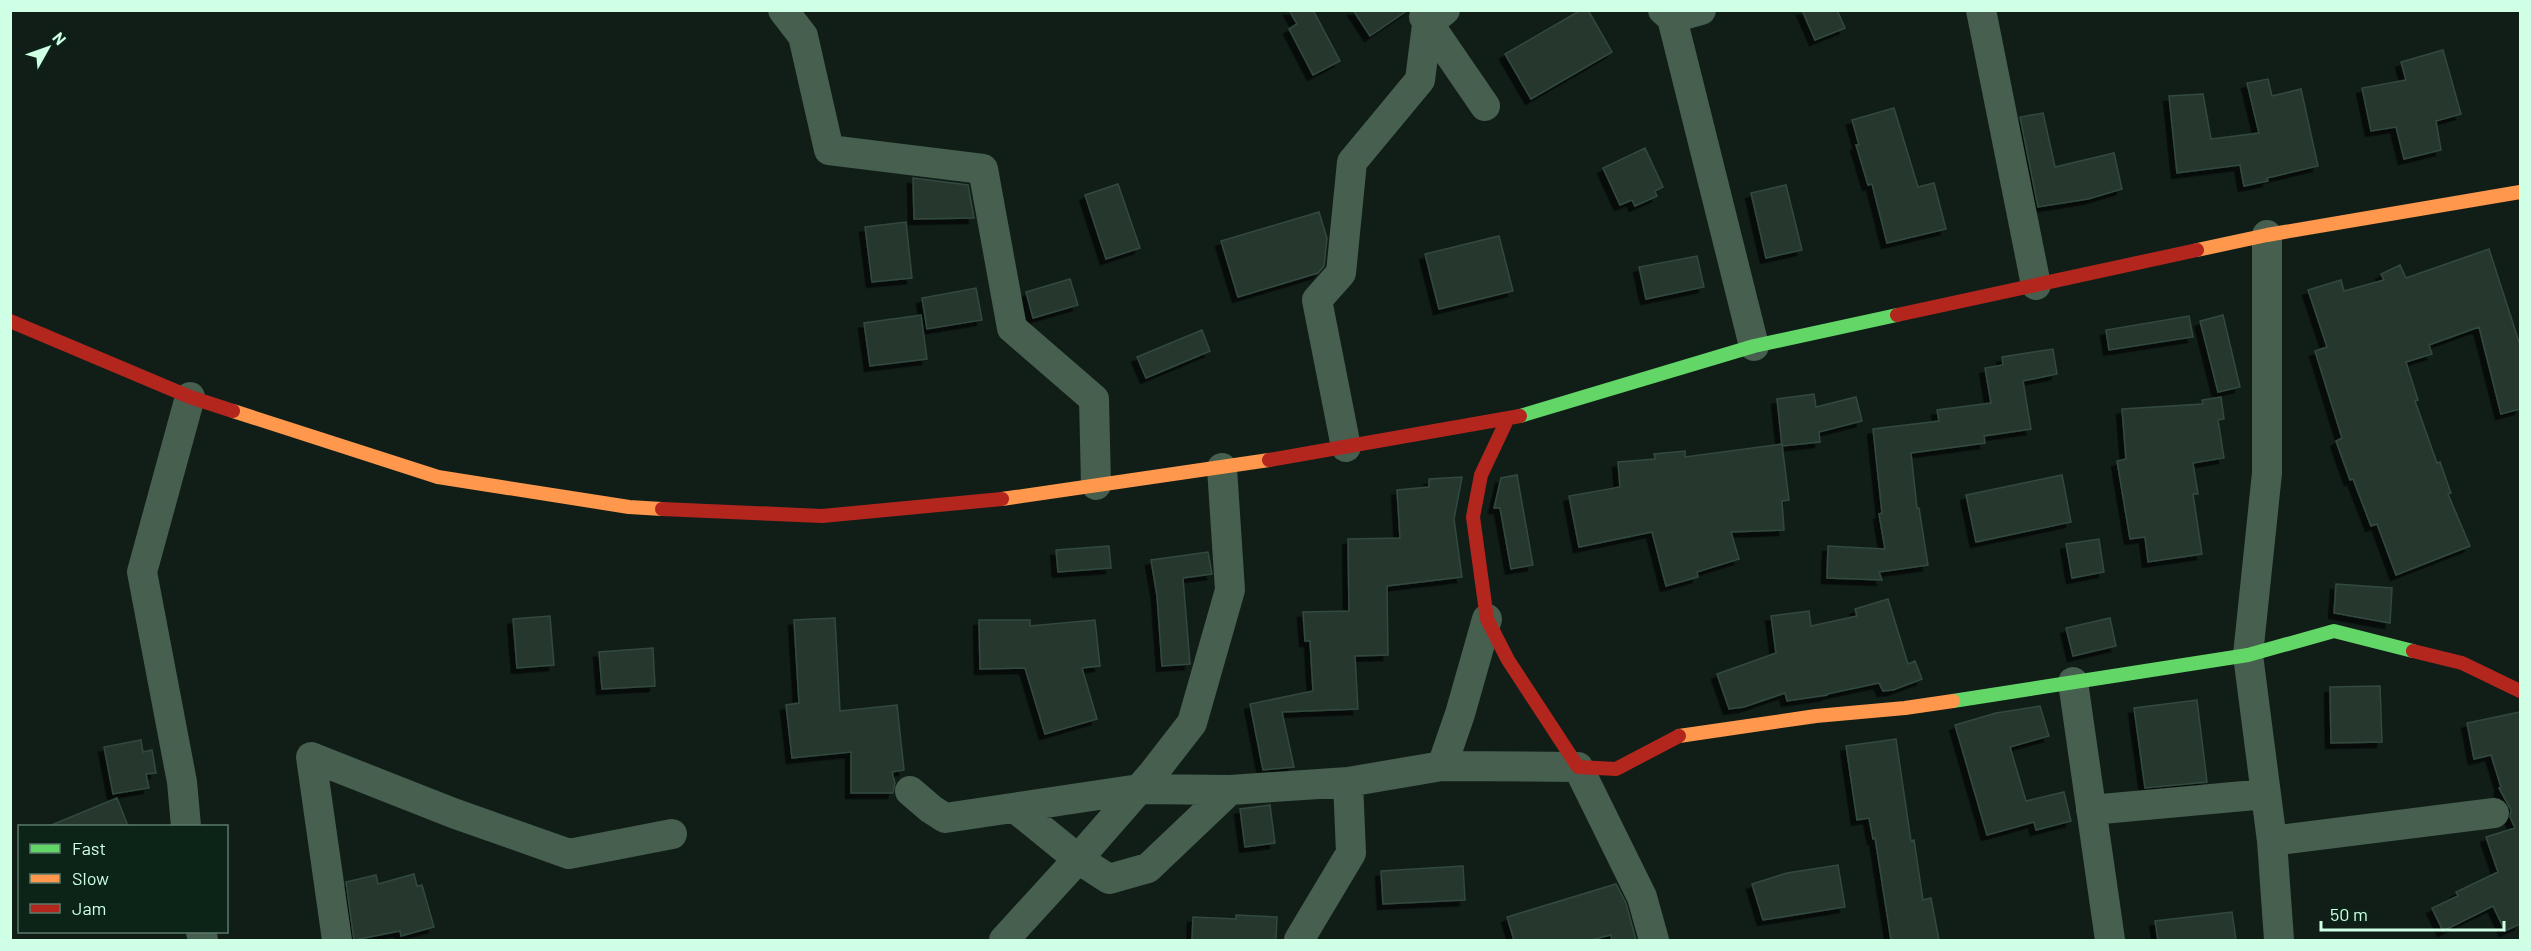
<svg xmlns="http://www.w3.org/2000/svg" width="2531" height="951" font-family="Barlow,sans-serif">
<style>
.building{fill:#26372f;stroke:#33493f;stroke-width:1.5;filter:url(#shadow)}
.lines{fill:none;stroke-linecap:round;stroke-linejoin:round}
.street{stroke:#465f4f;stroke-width:30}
.fast{stroke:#63d668;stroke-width:14}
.slow{stroke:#ff974d;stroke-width:14}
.jam{stroke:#b3261e;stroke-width:14}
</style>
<defs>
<filter id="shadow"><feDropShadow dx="-5.5" dy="5.5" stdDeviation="0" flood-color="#0009"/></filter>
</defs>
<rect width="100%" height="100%" fill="#111e18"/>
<!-- building -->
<path class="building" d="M 1289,10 L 1313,10 L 1340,61 L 1313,75 L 1289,29 L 1297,24 Z
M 1353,10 L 1408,10 L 1370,36 Z
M 1581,10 L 1588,10 L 1612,52 L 1531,99 L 1505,54 Z
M 1802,10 L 1837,10 L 1845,28 L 1815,40 Z
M 2443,50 L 2461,114 L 2436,121 L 2441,150 L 2404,159 L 2396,127 L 2371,131 L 2362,88 L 2406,80 L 2401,62 Z
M 2268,79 L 2272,96 L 2301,89 L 2318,166 L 2267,178 L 2268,181 L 2244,186 L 2240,165 L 2177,173 L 2169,96 L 2203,94 L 2211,139 L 2259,133 L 2247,83 Z
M 1894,108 L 1918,187 L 1934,183 L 1946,229 L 1887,243 L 1872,184 L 1868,185 L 1856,145 L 1859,145 L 1852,120 Z
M 2043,113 L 2055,167 L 2114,153 L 2122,189 L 2088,199 L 2038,207 L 2020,117 Z
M 1645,148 L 1663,187 L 1655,191 L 1657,196 L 1635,206 L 1632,200 L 1620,205 L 1603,168 Z
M 913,178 L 968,185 L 974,218 L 914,219 Z
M 1118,184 L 1140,248 L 1106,259 L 1085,195 Z
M 1786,185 L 1802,250 L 1766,258 L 1751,193 Z
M 1319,212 L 1327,238 L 1324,266 L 1318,273 L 1238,297 L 1221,241 Z
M 906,222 L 912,278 L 872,282 L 865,227 Z
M 1499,236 L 1513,291 L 1439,309 L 1425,254 Z
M 2489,249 L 2520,345 L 2520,409 L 2501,414 L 2479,327 L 2429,345 L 2432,354 L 2406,362 L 2418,400 L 2415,401 L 2437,463 L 2440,462 L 2451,493 L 2448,494 L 2470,546 L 2396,575 L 2377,524 L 2371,526 L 2353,479 L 2350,480 L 2336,441 L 2342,438 L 2315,351 L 2327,347 L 2308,290 L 2341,280 L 2344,291 L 2384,280 L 2381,274 L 2400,265 L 2406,278 Z
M 1697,256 L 1704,287 L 1646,299 L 1639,267 Z
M 1070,279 L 1078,305 L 1033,318 L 1026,292 Z
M 976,288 L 982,320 L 927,329 L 922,298 Z
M 921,315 L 927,359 L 870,366 L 864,323 Z
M 2223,315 L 2240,387 L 2218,392 L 2200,321 Z
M 2189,316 L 2193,337 L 2109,350 L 2106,330 Z
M 1202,330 L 1210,351 L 1146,378 L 1137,357 Z
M 2053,349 L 2057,374 L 2023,381 L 2031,429 L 1984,436 L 1985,443 L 1911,453 L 1917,508 L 1919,508 L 1928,565 L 1879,572 L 1882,580 L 1827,578 L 1828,546 L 1885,549 L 1879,514 L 1882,513 L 1873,429 L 1939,421 L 1937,410 L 1991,403 L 1985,368 L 2003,365 L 2002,357 Z
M 1814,394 L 1816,407 L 1856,397 L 1862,421 L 1819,432 L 1820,442 L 1782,446 L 1777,399 Z
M 2221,397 L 2224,419 L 2218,420 L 2224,458 L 2193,463 L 2198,494 L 2193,494 L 2202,554 L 2148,562 L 2145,537 L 2130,539 L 2117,461 L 2126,459 L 2122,409 L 2203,404 L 2202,400 Z
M 1782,444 L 1789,500 L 1782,501 L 1784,530 L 1731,532 L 1739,559 L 1697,572 L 1698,577 L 1666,586 L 1652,532 L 1579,547 L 1569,496 L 1620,487 L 1618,462 L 1655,459 L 1654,454 L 1685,451 L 1685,457 Z
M 1517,475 L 1533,565 L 1511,569 L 1500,508 L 1494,508 L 1501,478 Z
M 2062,475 L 2071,522 L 1976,542 L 1966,495 Z
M 1462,477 L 1454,519 L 1462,577 L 1387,586 L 1388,655 L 1355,656 L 1358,709 L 1282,712 L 1294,767 L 1263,770 L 1250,704 L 1313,691 L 1310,641 L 1305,641 L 1303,612 L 1349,611 L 1348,539 L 1400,538 L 1397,490 L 1429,487 L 1429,479 Z
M 2099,539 L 2104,572 L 2072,578 L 2066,544 Z
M 1109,546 L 1111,568 L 1058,572 L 1056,550 Z
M 1208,552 L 1212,574 L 1183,578 L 1190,664 L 1162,666 L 1157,596 L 1151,560 Z
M 2336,584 L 2392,588 L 2390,623 L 2334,613 Z
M 1888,599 L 1908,664 L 1915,661 L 1922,679 L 1893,690 L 1883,691 L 1879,683 L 1827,694 L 1827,695 L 1787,701 L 1785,693 L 1744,707 L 1729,709 L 1717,674 L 1776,653 L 1771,616 L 1809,611 L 1811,626 L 1857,616 L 1855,609 Z
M 550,616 L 554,665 L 517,668 L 513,619 Z
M 835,618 L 840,711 L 897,705 L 904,770 L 892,772 L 895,783 L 893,793 L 851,793 L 851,752 L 792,758 L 786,705 L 799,703 L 794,620 Z
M 2110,618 L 2116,646 L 2073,656 L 2066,628 Z
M 979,620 L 1030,620 L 1030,626 L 1095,620 L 1100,666 L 1082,668 L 1097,719 L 1045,734 L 1025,668 L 980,669 Z
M 653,648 L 655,686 L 602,689 L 599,652 Z
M 2380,686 L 2382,742 L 2331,743 L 2330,687 Z
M 2197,700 L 2207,782 L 2145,788 L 2134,708 Z
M 2040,706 L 2049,736 L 2010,747 L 2026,801 L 2064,792 L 2071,821 L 2036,830 L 2034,822 L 1987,835 L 1955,725 L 1996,713 Z
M 2520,712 L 2520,924 L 2505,931 L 2493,906 L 2443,931 L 2432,908 L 2458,896 L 2456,892 L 2498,872 L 2486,837 L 2515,828 L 2510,817 L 2511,810 L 2499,788 L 2501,787 L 2491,755 L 2474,759 L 2467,723 Z
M 1896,739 L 1911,841 L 1914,840 L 1923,900 L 1931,898 L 1939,940 L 1891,940 L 1875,838 L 1873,839 L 1869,818 L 1857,820 L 1846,746 Z
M 141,740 L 143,752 L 152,750 L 156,773 L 146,774 L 149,788 L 113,794 L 104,747 Z
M 117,798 L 128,826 L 49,826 Z
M 1270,805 L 1275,843 L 1245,847 L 1240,809 Z
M 1838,865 L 1845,907 L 1763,920 L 1752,884 L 1787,873 Z
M 1463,866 L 1465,900 L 1383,904 L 1381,871 Z
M 414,874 L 417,886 L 422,885 L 434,927 L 401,936 L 400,931 L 354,940 L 346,882 L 376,875 L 378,884 Z
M 1616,884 L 1626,903 L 1636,940 L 1612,940 L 1611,935 L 1591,940 L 1514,940 L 1507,917 Z
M 2232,912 L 2236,940 L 2158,940 L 2155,921 Z
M 1236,915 L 1277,917 L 1276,940 L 1192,940 L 1193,917 L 1236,919 Z"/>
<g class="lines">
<!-- street -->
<path class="street" d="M 783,10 L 803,36 L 829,150 L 983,169 L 1012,328 L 1094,399 L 1096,485
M 1663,10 L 1672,18 L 1701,10
M 1670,10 L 1754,346
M 1981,10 L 2036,285
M 1424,17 L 1485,106
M 2267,235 L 2267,473 L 2248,655 L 2272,841 L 2279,940
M 1346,447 L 1317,300 L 1341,273 L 1352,162 L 1420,80 L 1427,25 L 1445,10
M 2073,682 L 2110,940
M 1442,766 L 1578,767 L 1642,897 L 1654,940
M 910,791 L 931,809 L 945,818 L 1139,789 L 1230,790
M 1015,808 L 1078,859 L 1154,772 L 1192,723 L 1230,590 L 1222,468
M 2091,810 L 2266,794
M 186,826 L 182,782 L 142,572 L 190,397
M 2272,841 L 2494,813
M 201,932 L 203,940
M 337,940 L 311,757 L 453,813 L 569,854 L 672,834
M 1004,940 L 1078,859 L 1109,879 L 1148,868 L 1230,790 L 1348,782
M 1299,940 L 1351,853 L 1348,782 L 1442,766 L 1460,714 L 1487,619"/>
<!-- fast -->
<path class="fast" d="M 1520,416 L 1754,346 L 1897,315
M 1953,701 L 2248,655 L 2334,631 L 2413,651"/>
<!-- slow -->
<path class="slow" d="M 2197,250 L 2267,235 L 2520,192
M 233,411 L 438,477 L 629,507 L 662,509
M 1002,499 L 1269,460
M 1679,736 L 1816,716 L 1905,708 L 1953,701"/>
<!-- jam -->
<path class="jam" d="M 1897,315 L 2197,250
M 10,321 L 190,397 L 233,411
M 1507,420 L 1481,475 L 1473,517 L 1487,619 L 1508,660 L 1578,767 L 1616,769 L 1679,736
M 1269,460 L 1520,416
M 662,509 L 822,516 L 1002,499
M 2413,651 L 2462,663 L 2520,691"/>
</g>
<!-- border -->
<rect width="2531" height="951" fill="none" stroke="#cfffe4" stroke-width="24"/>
<!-- legend -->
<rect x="18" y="825" width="210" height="108" fill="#0c2318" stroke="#5a7b6a" stroke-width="1.5"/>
<rect x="30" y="844" width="30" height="9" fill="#63d668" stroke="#5a7b6a" stroke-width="1.5"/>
<text x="72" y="855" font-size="18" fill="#cfffe4">Fast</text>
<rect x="30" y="874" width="30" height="9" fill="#ff974d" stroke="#5a7b6a" stroke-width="1.5"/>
<text x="72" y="885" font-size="18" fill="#cfffe4">Slow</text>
<rect x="30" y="904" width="30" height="9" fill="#b3261e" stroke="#5a7b6a" stroke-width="1.5"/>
<text x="72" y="915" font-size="18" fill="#cfffe4">Jam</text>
<!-- north arrow -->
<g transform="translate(48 48) rotate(50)" stroke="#0c2318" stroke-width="4.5" paint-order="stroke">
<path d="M0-4.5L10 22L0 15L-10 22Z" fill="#cfffe4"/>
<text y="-9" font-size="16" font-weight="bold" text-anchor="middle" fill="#cfffe4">N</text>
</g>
<!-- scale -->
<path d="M2321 921v9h183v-9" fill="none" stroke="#cfffe4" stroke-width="3"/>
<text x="2330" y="921" font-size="18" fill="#cfffe4" stroke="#0c2318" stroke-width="4.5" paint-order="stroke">50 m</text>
</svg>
